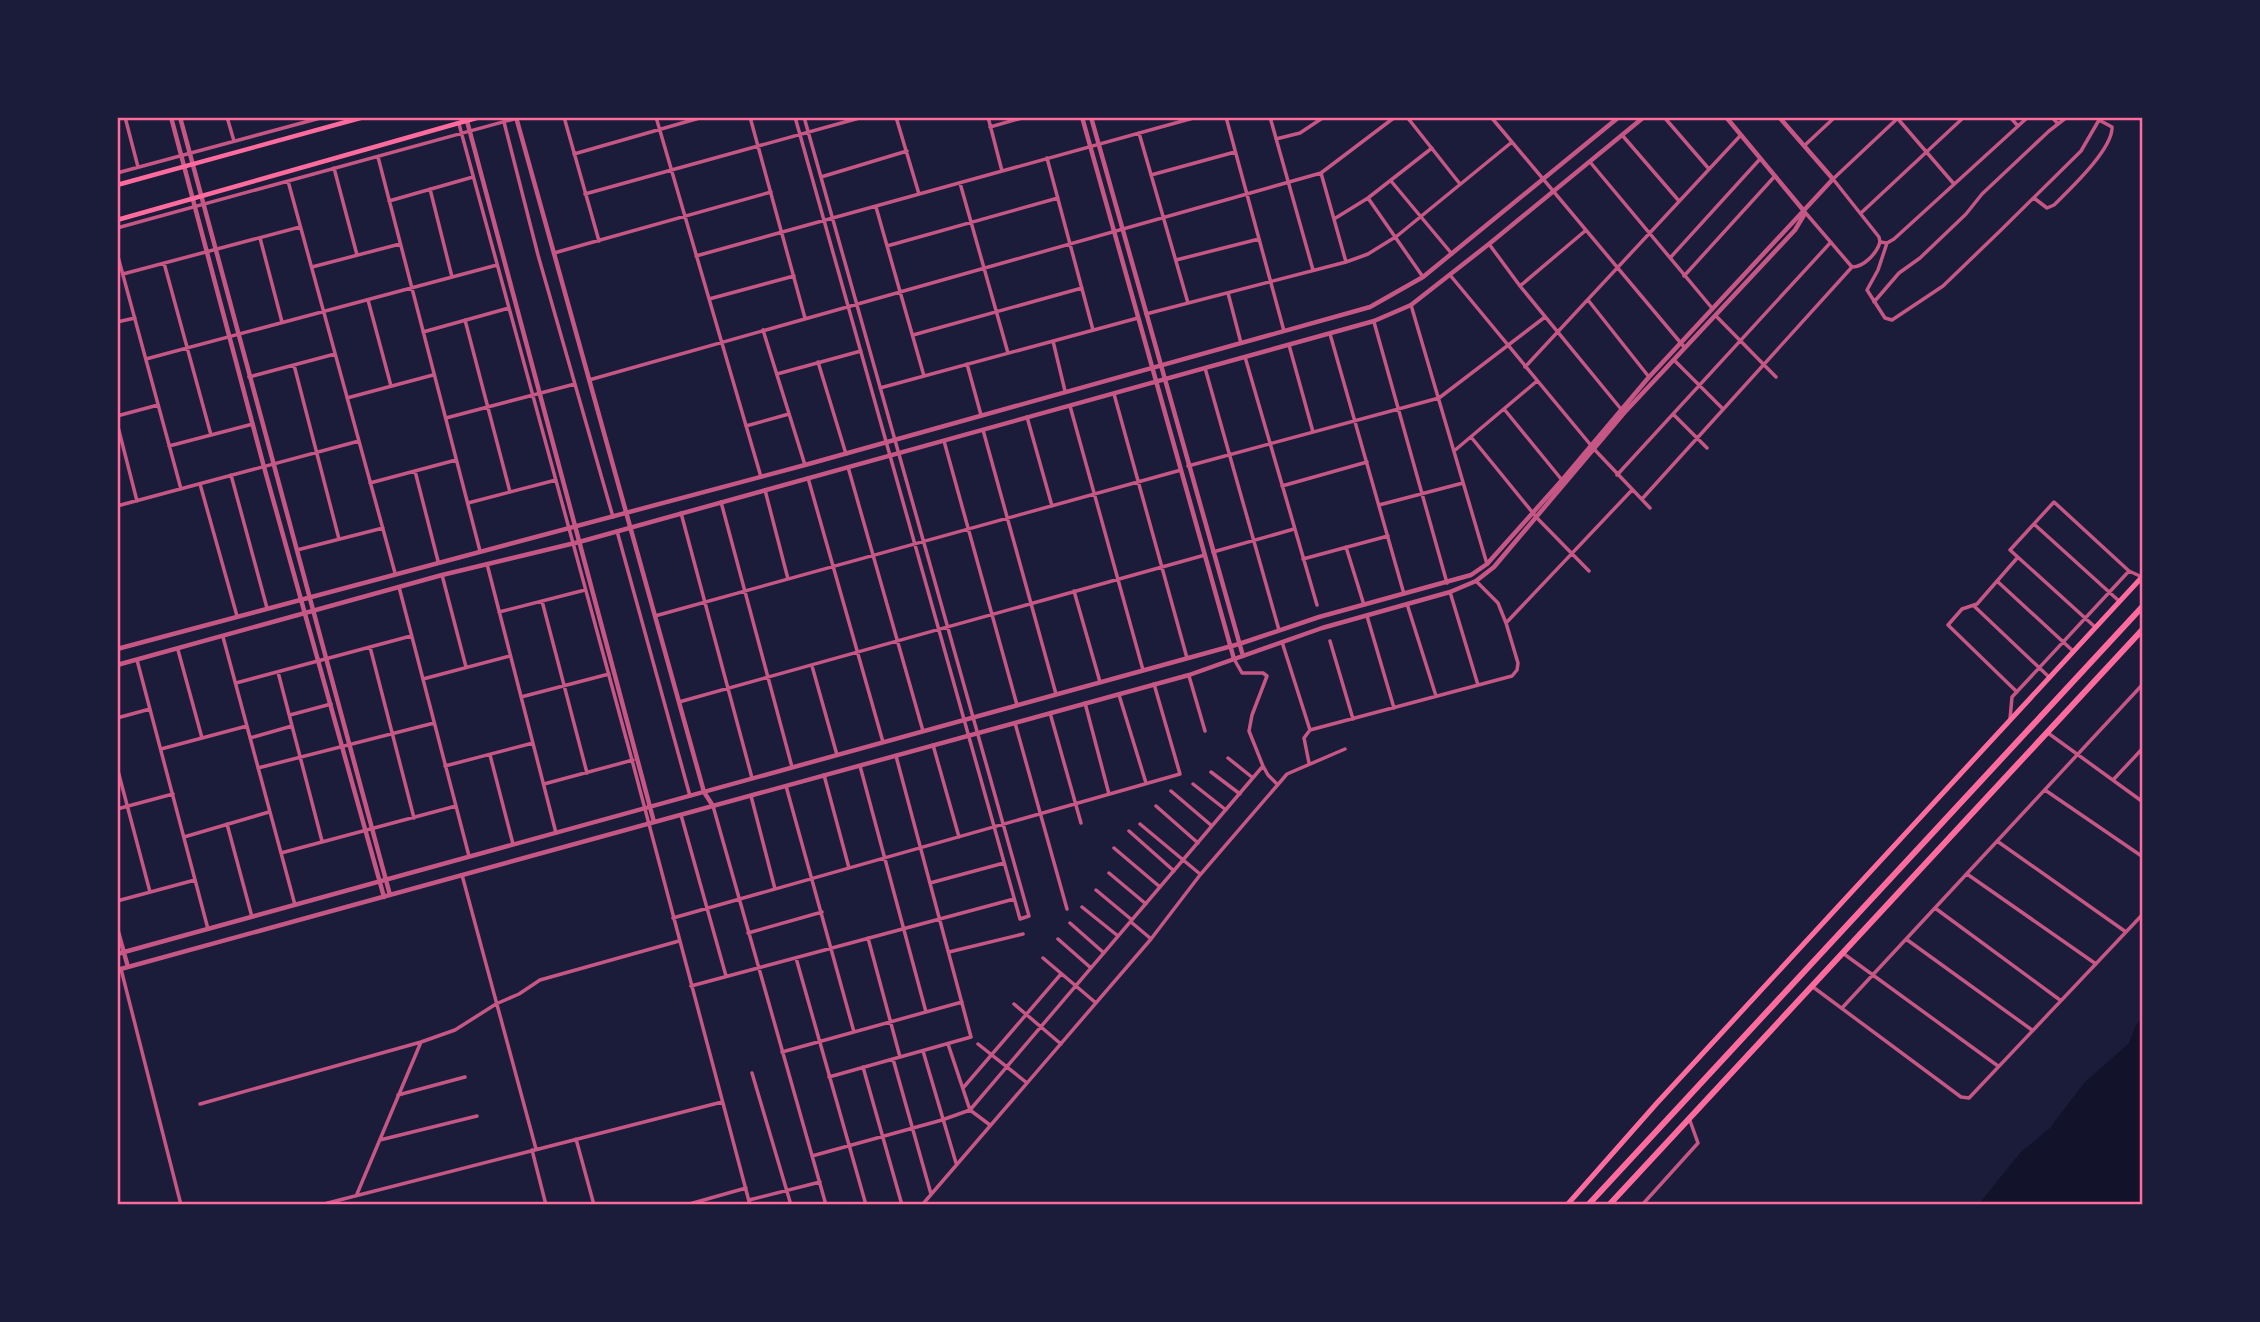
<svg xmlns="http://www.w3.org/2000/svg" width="2260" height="1322" font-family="Signika,sans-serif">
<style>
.water{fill:#12122b}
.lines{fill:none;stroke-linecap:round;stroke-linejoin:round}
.minor{stroke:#c65784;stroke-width:3.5}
.tertiary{stroke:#c65784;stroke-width:4.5}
.secondary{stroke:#ff6b9d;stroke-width:4.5}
.primary{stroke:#ff6b9d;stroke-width:5}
.motorway{stroke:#ff6b9d;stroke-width:6}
.neatline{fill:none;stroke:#ff6b9d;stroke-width:2.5}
</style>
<rect width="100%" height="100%" fill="#1b1b3a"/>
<!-- water -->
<path class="water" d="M 2143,1018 L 2143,1205 L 1978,1205 L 2021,1152 L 2050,1128 L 2084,1083 L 2129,1043 L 2136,1025 Z"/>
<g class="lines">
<!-- minor -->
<path class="minor" d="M 125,117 L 138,167
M 227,117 L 234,141
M 564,117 L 599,241
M 656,117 L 761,477
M 750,117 L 805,318
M 795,117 L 1020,919 L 1029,916 L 804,117
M 896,117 L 919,194
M 988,117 L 1002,171
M 1226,117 L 1284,331
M 1270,117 L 1313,270
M 1407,117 L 1460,184
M 1491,117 L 1685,348
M 1664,117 L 1709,169
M 2010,117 L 2018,126
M 2052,117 L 2058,124
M 1898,119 L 1954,184
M 504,122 L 538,255 L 613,517
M 459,124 L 632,760 L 750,1205
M 990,127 L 1025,117
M 1139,133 L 1188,303
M 1622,135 L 1679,201
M 1276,139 L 1300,133 L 1324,117
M 1804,146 L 1835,117
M 574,154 L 703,117
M 378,157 L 480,551
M 1047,158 L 1093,330
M 1590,162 L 1712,308
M 334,168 L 357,255
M 117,173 L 324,117
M 1321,173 L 1346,262
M 1151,175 L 1235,152
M 821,177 L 907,151
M 288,181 L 395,573
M 1391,181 L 1452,254
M 960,183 L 1008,353
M 430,189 L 452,277
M 585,194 L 863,117
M 1368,198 L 1423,277
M 389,201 L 473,177
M 876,207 L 924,376
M 1804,211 L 1852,267
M 1861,213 L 1964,117
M 1334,219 L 1368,198 L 1432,148
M 117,228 L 521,117
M 260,238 L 282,322
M 1880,242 L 1887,243 L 1894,239 L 2028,117
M 1880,242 L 1879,237 L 1833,179 L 1899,117
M 1887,243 L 1878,270 L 1867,290 L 1885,318 L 1892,320 L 1943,286 L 2001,230 L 2081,151 L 2099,120 L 2112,127 C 2113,149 2070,189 2054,205 L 2047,208 L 2034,198
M 1489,244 L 1520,286 L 1621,409
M 887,246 L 1058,198
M 117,253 L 181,489
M 554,253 L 771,192
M 696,256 L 1197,117
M 1670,258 L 1760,159
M 1176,260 L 1259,239
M 164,263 L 211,435
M 312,267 L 400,244
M 123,274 L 300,227
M 1450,275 L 1594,449 L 1650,508
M 1684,276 L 1775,176
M 1520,286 L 1585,231
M 1228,293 L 1241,343
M 709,299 L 794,276
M 368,300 L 391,386
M 1588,300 L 1649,377
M 1874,302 L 1899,273 L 1920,258 L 1966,214 L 1982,194 L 2049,131 L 2067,117
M 1411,305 L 1487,564
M 1146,314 L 1346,262 L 1368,254 L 1397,236 L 1512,142
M 1716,316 L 1776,377
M 465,320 L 510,492
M 117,322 L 135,318
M 1374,322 L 1447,583
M 763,330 L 805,465
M 423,332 L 509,308
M 1330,334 L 1404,594
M 913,335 L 1082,288
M 1053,341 L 1065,391
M 1289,345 L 1313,432
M 1245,357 L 1317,605
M 146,359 L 497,265
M 1674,360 L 1723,409
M 818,362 L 846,454
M 967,364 L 981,415
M 294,365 L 339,539
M 1525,367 L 1740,136
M 1205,368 L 1279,630
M 777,374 L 861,351
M 249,377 L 335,354
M 589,380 L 1321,173 L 1395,117
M 880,388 L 1138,318
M 1114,394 L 1187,658
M 347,398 L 433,375
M 1070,406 L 1143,670
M 1504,409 L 1562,480
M 1673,414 L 1707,448
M 117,416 L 158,405
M 1027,417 L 1052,506
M 446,418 L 575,384
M 117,423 L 137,501
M 746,426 L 789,414
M 983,430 L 1056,694
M 1471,437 L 1537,518 L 1589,571
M 944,441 L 1017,705
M 169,446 L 253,424
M 1454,451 L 1537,381
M 1188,466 L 1439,398 L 1545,317
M 848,467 L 923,731
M 415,471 L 438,561
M 231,475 L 267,608
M 1617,475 L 1831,242
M 808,478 L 883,742
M 370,483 L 456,460
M 200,484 L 237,616
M 1282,486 L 1367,462
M 765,490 L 788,579
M 1642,499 L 1852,267 C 1864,267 1877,253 1880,242
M 721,502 L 792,767
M 468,503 L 556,480
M 1379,505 L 1463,483
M 117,506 L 359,441
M 681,513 L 752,778
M 2034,524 L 2119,601
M 617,531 L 690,796
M 1346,547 L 1364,605
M 297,550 L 383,528
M 1213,552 L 1294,529
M 1303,559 L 1388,536
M 487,564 L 556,833
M 442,575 L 466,667
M 1997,581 L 2073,651
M 399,587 L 469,856
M 1074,591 L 1100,682
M 1450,592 L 1478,685
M 542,601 L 587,773
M 1407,604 L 1436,696
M 1974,606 L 2049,677
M 499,612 L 585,590
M 655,616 L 1181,470
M 1367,616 L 1394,708
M 1506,623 L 1632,490
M 2095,627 L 2010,550 L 2054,502 L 2129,571
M 223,637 L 295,905
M 1330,641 L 1353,719
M 1282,642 L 1310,730
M 370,647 L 414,818
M 178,650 L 202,738
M 1234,659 L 1242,673 L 1263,673 L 1267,676 L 1252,715 L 1249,731 L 1263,766 L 1268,775 L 1277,784
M 137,660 L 208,929
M 812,666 L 837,755
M 278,672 L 322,841
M 1189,676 L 1205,731
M 423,679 L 510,656
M 236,683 L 411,636
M 2017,692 L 1948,625 L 1962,609 L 1977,604 L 2018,557
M 1119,695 L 1146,783
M 521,697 L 609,674
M 679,702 L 1205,555
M 1085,703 L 1109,794
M 1050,713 L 1081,823
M 290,715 L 331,704
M 117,718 L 150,709
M 2010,719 L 2012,697 L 2129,571 L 2142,577
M 1015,723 L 1067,909
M 2048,733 L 2143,802
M 250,738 L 292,726
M 933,745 L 959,837
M 161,749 L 247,726
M 490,755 L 513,844
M 1228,758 L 1253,778
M 1309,763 L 1304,738 L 1310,730 L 1512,676 L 1517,670 L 1518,663 L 1506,623 L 1498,603 L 1476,581
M 445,766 L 533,743
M 860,766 L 926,1012
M 117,767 L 150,892
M 258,768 L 434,723
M 1211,772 L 1240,794
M 824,775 L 849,868
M 2113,780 L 2143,748
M 544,784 L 633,760
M 1193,784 L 1226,810
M 786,786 L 854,1032
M 2045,790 L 2143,857
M 1171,791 L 1212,826
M 751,796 L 775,889
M 713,806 L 826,1205
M 1156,806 L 1198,843
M 117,809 L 173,794
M 681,815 L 726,976
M 227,824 L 252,917
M 1140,824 L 1200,874
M 1129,831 L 1174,871
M 184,837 L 269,812
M 1997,841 L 2126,932
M 1114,848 L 1160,887
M 281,853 L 456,806
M 1109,873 L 1146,904
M 1967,874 L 2096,964
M 462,875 L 536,1149
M 930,883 L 1004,863
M 1096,890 L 1132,920
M 117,901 L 195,880
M 1082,907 L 1118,936
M 1935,908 L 2060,1000
M 673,918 L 1180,774 L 1154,684
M 1131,922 L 1150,938
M 1070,923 L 1104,953
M 748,933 L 822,912
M 868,938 L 900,1057
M 1058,939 L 1091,968
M 1906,939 L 2032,1030
M 949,952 L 1023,934
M 1844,954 L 1998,1066
M 796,958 L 866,1205
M 1043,958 L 1096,1003
M 121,969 L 181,1205
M 691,986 L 1014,899
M 1813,987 L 1961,1097 L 1969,1098 L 2143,914
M 1014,1004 L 1061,1044
M 1842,1008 L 2143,684
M 948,1044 L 970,1110 L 990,1125
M 978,1044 L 1027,1083
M 923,1051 L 956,1163
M 782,1052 L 962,1002
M 893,1059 L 931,1194
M 863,1067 L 902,1205
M 752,1073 L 791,1205
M 829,1077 L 971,1037 L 896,756
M 963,1088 L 1061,974
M 398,1095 L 465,1077
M 200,1104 L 421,1042 L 455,1030 L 496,1004 L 519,994 L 540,980 L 679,941
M 576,1139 L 594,1205
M 380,1140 L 477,1116
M 532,1150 L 546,1205
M 812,1156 L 942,1120 L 970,1110 L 1263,766
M 357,1194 L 421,1042
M 749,1200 L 820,1182
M 320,1205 L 722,1102
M 686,1205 L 746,1188
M 922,1205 L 1151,939 L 1200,875 L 1287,774 L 1345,749
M 1642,1205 L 1698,1143 L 1689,1118"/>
<!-- tertiary -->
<path class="tertiary" d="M 171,117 L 264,467 L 384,897
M 180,117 L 390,895
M 516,117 L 704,792 L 713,806
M 1082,117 L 1234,659
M 1091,117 L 1243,656
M 1726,117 L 1804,211
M 467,121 L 654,822
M 117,649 L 805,465 L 1370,307 L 1423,277 L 1619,117
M 117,665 L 442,575 L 579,542 L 1374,321 L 1411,305 L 1489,244 L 1644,117
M 117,928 L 128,967
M 117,954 L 1239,644 L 1319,617 L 1471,575 L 1487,564 L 1563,479 L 1649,377 L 1833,179 L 1779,117
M 117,970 L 1189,675 L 1322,628 L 1450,592 L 1476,581 L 1494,567 L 1624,413 L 1795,230 L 1804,215"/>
<!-- secondary -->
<path class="secondary" d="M 117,185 L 364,117
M 117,220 L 480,117"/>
<!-- primary -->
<path class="primary" d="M 1567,1205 L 1657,1103 L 2143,576"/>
<!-- motorway -->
<path class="motorway" d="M 1588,1205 L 2143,606
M 1609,1205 L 2143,629"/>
</g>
<!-- border -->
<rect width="2260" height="1322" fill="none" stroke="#1b1b3a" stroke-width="238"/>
<rect x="119" y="119" width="2022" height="1084" class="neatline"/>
</svg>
